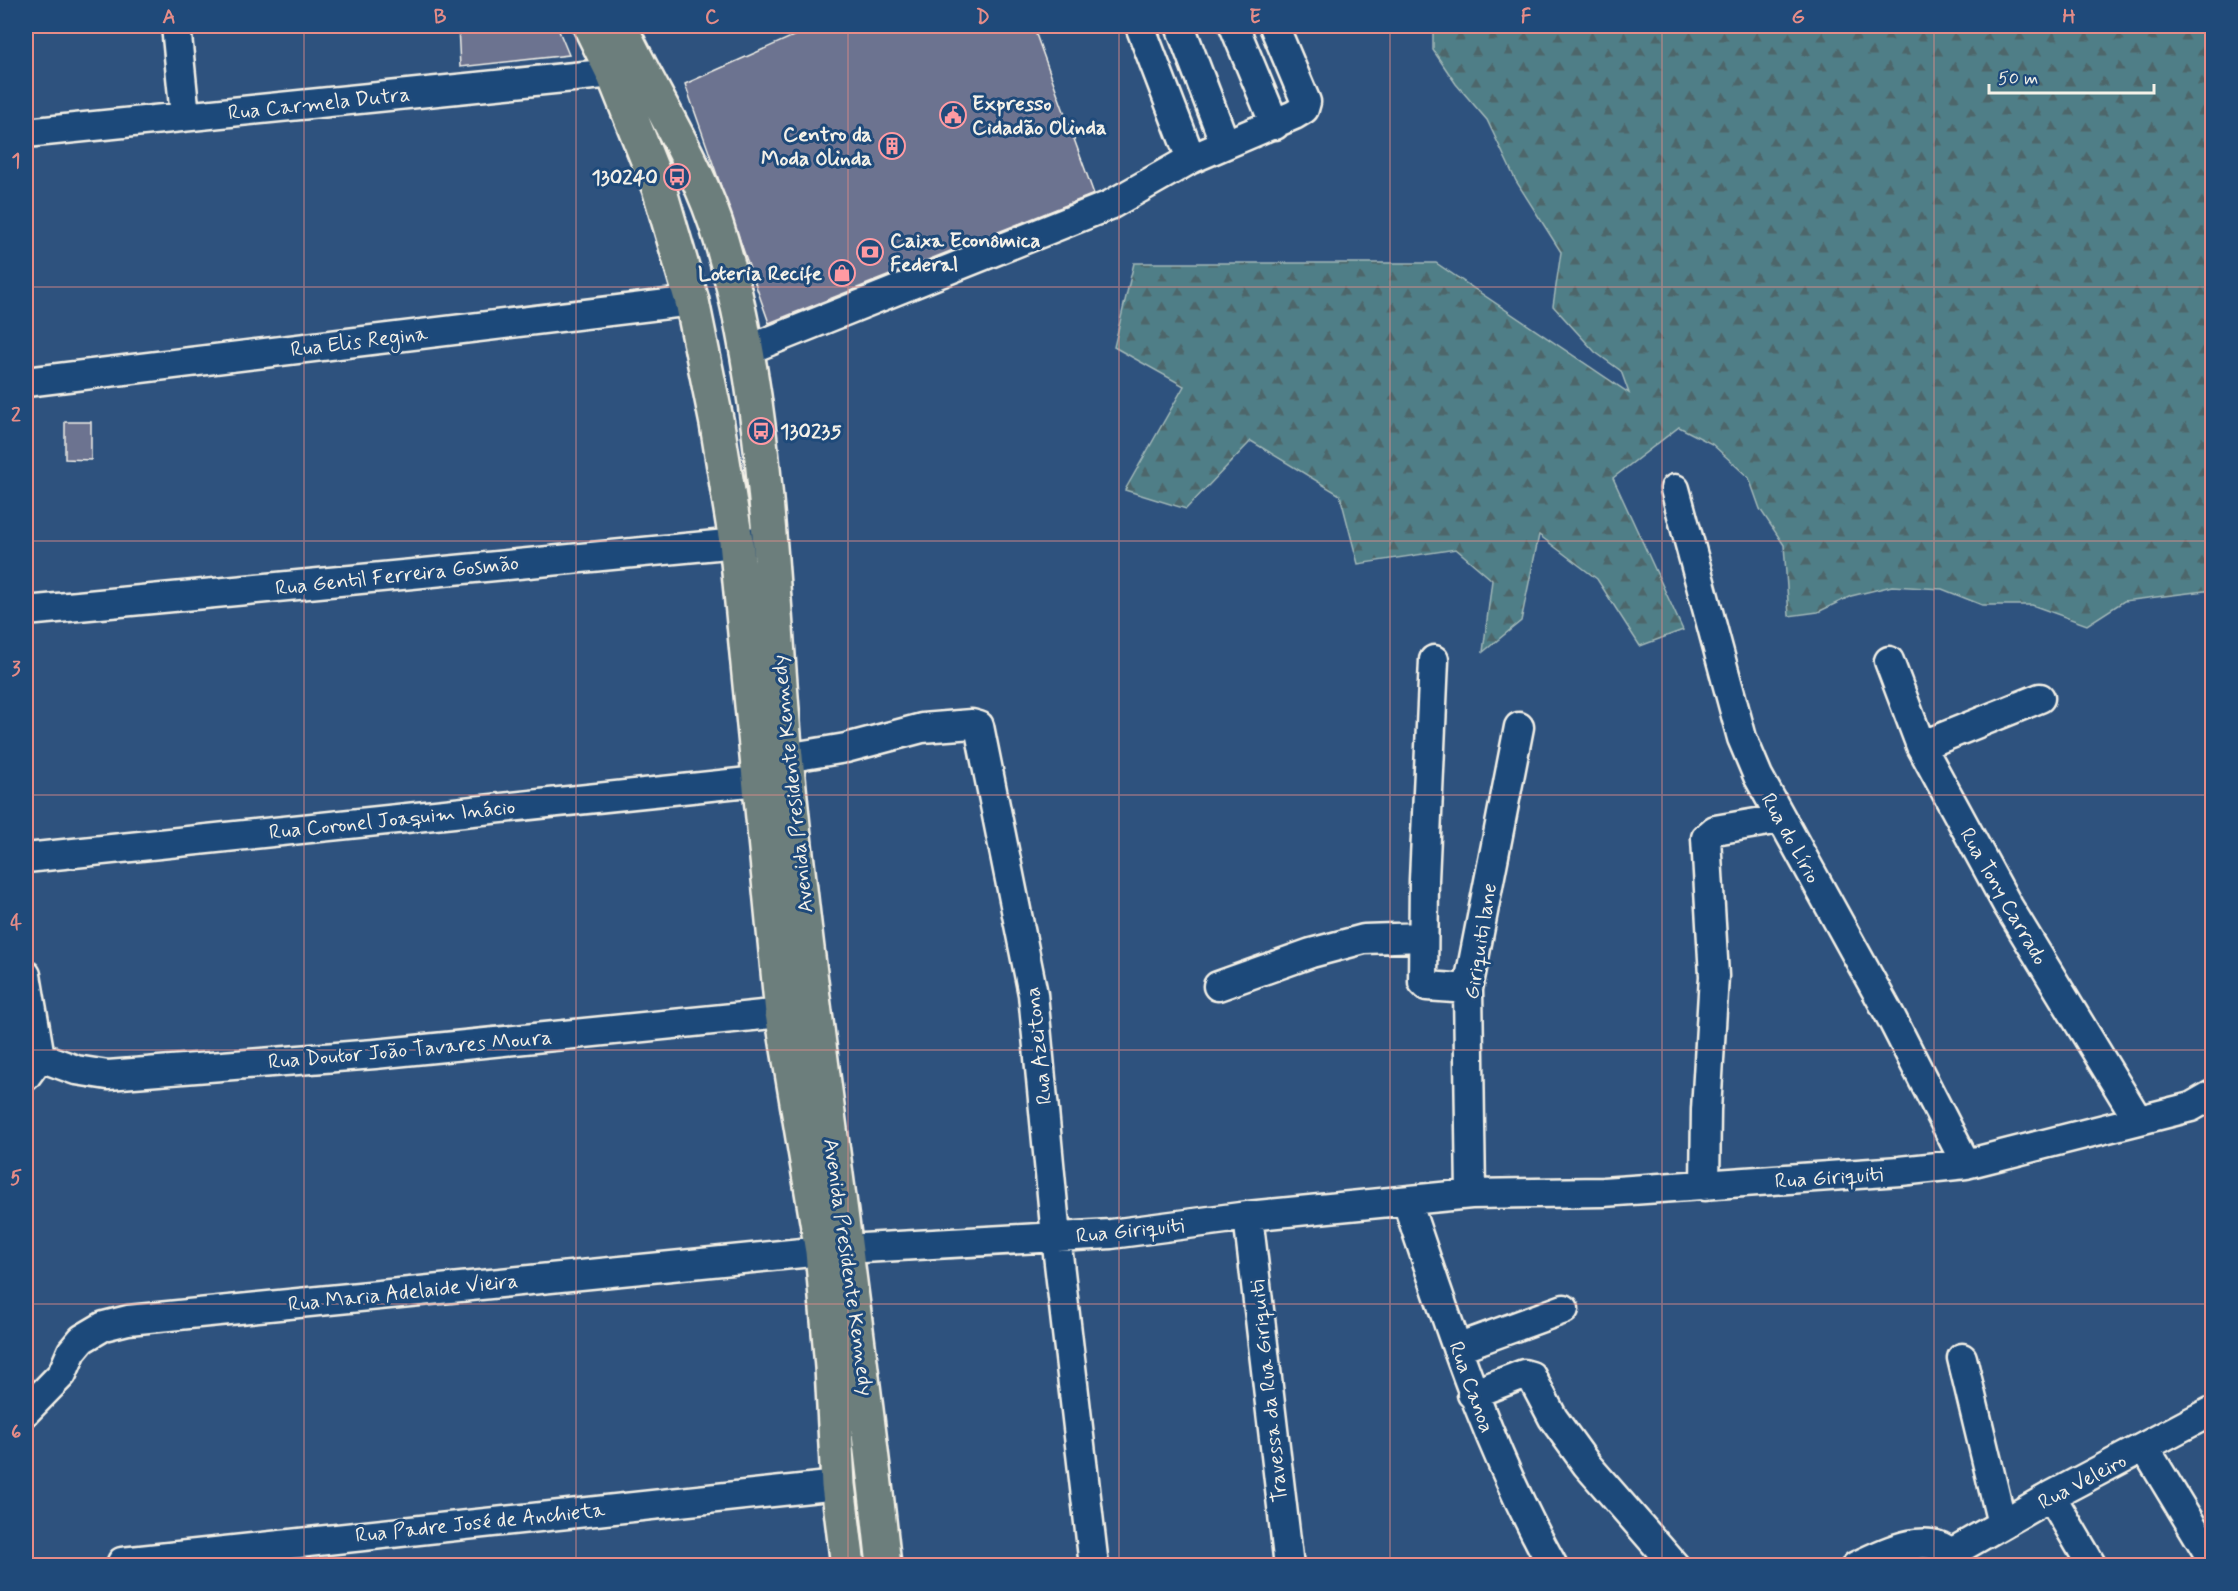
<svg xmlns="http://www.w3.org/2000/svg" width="2238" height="1591" font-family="Mynerve,sans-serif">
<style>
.forest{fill:url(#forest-firs);stroke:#a2b8b8;stroke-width:1.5}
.building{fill:#6c7390;stroke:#f4f1e8;stroke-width:1.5}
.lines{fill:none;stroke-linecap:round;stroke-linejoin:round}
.minor-casing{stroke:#f4f1e8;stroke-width:33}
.major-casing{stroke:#f4f1e8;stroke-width:38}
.minor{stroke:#1f4a7a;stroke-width:28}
.major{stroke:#6c7e7c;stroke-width:33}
.grid{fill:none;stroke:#e58c88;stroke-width:1.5;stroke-opacity:0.55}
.labels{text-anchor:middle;stroke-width:6;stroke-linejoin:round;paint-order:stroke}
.street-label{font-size:21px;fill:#f4f1e8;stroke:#1f4a7a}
.poi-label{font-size:21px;font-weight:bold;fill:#f4f1e8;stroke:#1f4a7a;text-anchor:start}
.neatline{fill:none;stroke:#e58c88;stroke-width:2}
.grid-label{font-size:20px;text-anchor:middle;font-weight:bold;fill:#e58c88}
</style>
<defs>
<pattern id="forest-firs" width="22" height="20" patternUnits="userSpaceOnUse" patternTransform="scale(1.5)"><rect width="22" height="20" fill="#507e87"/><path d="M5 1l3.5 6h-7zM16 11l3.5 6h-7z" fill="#4d666a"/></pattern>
</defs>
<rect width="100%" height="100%" fill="#2e527e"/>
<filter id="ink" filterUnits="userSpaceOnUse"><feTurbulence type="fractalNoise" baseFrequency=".0167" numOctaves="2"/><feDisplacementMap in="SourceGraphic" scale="12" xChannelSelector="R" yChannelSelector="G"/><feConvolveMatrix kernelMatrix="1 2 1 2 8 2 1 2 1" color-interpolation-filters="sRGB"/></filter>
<g filter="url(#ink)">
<!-- forest -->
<path class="forest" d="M 1433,26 L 2212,26 L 2212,590 L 2124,601 L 2087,625 L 2032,605 L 1982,605 L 1942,589 L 1892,586 L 1851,596 L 1818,612 L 1789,616 L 1784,545 L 1760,509 L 1749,478 L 1712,444 L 1679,427 L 1613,478 L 1683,630 L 1640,646 L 1597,579 L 1539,535 L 1521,621 L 1483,652 L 1492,580 L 1456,549 L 1358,564 L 1340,495 L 1251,441 L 1186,509 L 1125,490 L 1184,386 L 1114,347 L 1134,263 L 1436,263 L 1629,393 L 1621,371 L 1595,352 L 1553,306 L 1561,252 L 1516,181 L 1487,120 L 1456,84 L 1433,50 Z"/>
<!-- building -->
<path class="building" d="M 458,26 L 557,26 L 569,55 L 460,67 Z
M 816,26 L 1033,26 L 1094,194 L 769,323 L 685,84 Z
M 65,422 L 91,422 L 91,460 L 65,459 Z"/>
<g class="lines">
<defs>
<path id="minor" d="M 176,26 L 185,116
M 1140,26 L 1191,159
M 1180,26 L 1225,144
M 1234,26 L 1275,125
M 26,133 L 613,73
M 747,350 L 1110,205 L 1191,159 L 1294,115 L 1304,109 L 1306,102 L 1274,26
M 26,382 L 692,301
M 1675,489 L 1742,738 L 1758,776 L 1892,1019 L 1966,1164
M 26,611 L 758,541
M 1434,660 L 1424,880 L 1423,982 L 1427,986 L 1468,989
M 1889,661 L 1921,746 L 2008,906 L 2138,1120
M 1921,746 L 2040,698
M 786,758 L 846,748 L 922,728 L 972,724 L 979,726 L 1033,994 L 1056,1237 L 1094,1566
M 26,858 L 758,781
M 26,975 L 40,1057
M 1218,986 L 1311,953 L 1364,939 L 1423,937
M 40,1057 L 76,1070 L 108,1075 L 375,1054 L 782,1013
M 26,1076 L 40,1057
M 1705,1186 L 1706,1110 L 1714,976 L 1706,838 L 1715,830 L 1780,819
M 1471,1194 L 1468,989 L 1519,727
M 1407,1202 C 1449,1326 1488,1450 1553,1566
M 1248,1216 L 1289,1566
M 845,1249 L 1111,1234 L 1248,1216 L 1471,1194 L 1603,1192 L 1900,1171 L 1966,1164 L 2191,1107 L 2212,1095
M 1457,1348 L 1564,1309
M 1962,1358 L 2002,1524
M 1472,1394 L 1524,1374 L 1531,1376 L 1553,1418 L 1587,1465 L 1675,1566
M 26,1411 L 62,1374 L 72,1351 L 82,1339 L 104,1326 L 128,1320 L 822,1251
M 2145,1448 L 2212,1559
M 2051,1496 L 2092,1566
M 1953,1552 L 2051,1496 L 2212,1411
M 122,1562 L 838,1485
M 1856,1566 C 1889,1551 1938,1524 1960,1566"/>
<path id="major" d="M 590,26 L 613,73 L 659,188 L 692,301 L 717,424 L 736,541 L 782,1013 L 822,1251 L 832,1367 L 838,1485 L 848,1566
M 620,26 C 653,97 699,164 721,240 C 770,407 770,585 786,757 C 812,1027 856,1296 884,1566"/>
</defs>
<!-- minor casing -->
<use href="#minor" class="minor-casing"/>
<!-- major casing -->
<use href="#major" class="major-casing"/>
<!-- minor -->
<use href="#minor" class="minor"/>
<!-- major -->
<use href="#major" class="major"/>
</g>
</g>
<!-- grid -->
<path class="grid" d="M 304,26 L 304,1566M 576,26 L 576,1566M 848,26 L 848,1566M 1119,26 L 1119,1566M 1390,26 L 1390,1566M 1662,26 L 1662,1566M 1934,26 L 1934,1566M 26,287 L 2212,287M 26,541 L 2212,541M 26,795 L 2212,795M 26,1050 L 2212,1050M 26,1304 L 2212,1304"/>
<!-- icons -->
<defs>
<symbol id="civic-ring" viewBox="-11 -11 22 22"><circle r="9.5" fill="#1f4a7a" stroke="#ff9aa2" stroke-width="1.5"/><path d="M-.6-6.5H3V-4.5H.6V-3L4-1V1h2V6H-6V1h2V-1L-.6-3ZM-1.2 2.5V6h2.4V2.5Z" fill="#ff9aa2"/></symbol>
<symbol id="building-ring" viewBox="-11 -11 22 22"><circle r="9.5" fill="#1f4a7a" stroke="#ff9aa2" stroke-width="1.5"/><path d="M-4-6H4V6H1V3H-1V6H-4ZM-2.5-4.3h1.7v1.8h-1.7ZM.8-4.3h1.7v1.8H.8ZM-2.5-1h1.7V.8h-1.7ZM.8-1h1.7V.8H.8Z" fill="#ff9aa2"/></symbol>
<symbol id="bus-ring" viewBox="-11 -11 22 22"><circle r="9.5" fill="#1f4a7a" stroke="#ff9aa2" stroke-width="1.5"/><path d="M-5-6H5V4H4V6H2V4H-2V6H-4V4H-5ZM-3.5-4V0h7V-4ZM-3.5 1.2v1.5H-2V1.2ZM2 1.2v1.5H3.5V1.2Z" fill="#ff9aa2"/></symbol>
<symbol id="bank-ring" viewBox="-11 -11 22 22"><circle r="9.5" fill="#1f4a7a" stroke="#ff9aa2" stroke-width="1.5"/><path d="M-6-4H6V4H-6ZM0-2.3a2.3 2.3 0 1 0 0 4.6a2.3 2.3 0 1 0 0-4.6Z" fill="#ff9aa2"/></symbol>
<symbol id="shop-ring" viewBox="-11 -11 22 22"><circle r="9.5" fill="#1f4a7a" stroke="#ff9aa2" stroke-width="1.5"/><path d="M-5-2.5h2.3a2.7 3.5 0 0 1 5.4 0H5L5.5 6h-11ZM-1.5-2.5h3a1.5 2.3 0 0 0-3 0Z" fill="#ff9aa2"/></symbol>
</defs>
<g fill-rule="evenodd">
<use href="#civic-ring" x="938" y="100" width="30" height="30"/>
<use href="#building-ring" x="877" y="131" width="30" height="30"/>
<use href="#bus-ring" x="662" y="162" width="30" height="30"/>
<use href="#bank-ring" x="855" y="237" width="30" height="30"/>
<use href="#shop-ring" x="827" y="258" width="30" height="30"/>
<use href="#bus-ring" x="746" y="416" width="30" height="30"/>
</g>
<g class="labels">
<!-- street labels -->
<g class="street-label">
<text transform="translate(319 103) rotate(-6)" y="7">Rua Carmela Dutra</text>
<text transform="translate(359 341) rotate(-7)" y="7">Rua Elis Regina</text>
<text transform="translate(397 575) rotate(-6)" y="7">Rua Gentil Ferreira Gosmão</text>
<text transform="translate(792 784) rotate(-96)" y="7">Avenida Presidente Kennedy</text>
<text transform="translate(392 819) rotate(-6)" y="7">Rua Coronel Joaquim Inácio</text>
<text transform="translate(1791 838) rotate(61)" y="7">Rua do Lírio</text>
<text transform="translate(2004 896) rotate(60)" y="7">Rua Tony Carrado</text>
<text transform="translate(1480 941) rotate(-81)" y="7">Giriquiti lane</text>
<text transform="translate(1038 1046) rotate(-96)" y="7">Rua Azeitona</text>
<text transform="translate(410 1049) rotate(-5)" y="7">Rua Doutor João Tavares Moura</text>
<text transform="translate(1829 1177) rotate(-4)" y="7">Rua Giriquiti</text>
<text transform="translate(1130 1230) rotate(-6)" y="7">Rua Giriquiti</text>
<text transform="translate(849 1267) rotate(82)" y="7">Avenida Presidente Kennedy</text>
<text transform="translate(403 1292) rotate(-6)" y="7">Rua Maria Adelaide Vieira</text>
<text transform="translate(1472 1387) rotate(70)" y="7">Rua Canoa</text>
<text transform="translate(1268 1391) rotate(-96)" y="7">Travessa da Rua Giriquiti</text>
<text transform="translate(2082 1481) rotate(-28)" y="7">Rua Veleiro</text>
<text transform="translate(480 1522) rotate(-6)" y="7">Rua Padre José de Anchieta</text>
</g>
<!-- poi labels -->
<g class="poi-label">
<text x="972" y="110">Expresso<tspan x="972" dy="24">Cidadão Olinda</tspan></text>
<text x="872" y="141" text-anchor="end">Centro da<tspan x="872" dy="24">Moda Olinda</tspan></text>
<text x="658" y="184" text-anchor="end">130240</text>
<text x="890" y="247">Caixa Econômica<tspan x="890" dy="24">Federal</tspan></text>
<text x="822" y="280" text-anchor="end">Loteria Recife</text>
<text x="780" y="438">130235</text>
</g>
</g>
<!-- margin -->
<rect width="2238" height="1591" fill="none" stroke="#1f4a7a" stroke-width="66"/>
<!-- scale -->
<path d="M1989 84v9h165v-9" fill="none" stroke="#f4f1e8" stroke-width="3"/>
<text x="1998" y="84" font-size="18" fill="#f4f1e8" stroke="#1f4a7a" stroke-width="4.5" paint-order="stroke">50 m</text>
<rect x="33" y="33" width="2172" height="1525" class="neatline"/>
<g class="grid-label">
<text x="169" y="23">A</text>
<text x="440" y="23">B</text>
<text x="712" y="23">C</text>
<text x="983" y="23">D</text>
<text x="1255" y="23">E</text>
<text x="1526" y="23">F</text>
<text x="1798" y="23">G</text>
<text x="2069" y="23">H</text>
<text x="16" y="167">1</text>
<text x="16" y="421">2</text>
<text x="16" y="675">3</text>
<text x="16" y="929">4</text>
<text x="16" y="1184">5</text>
<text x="16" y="1438">6</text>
</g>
</svg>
